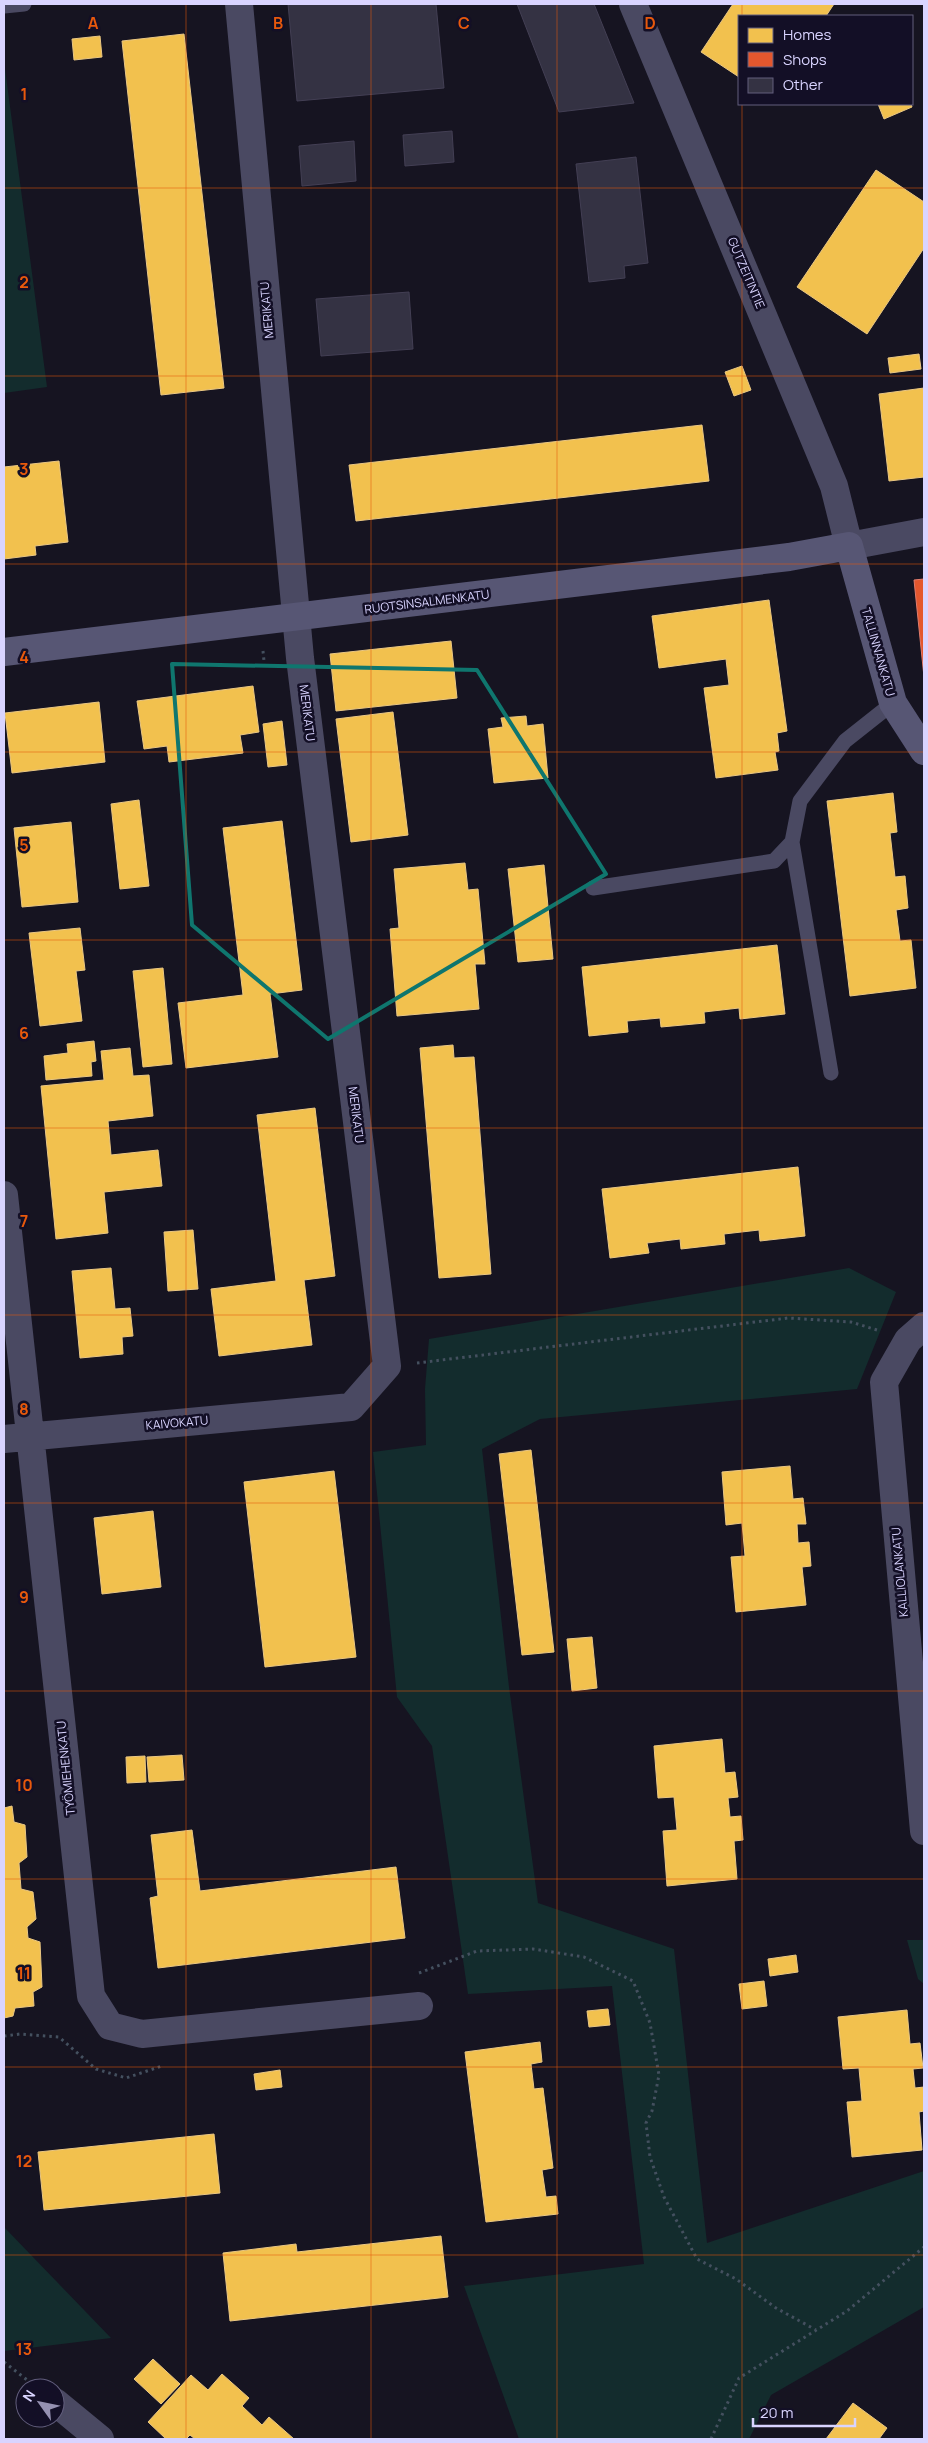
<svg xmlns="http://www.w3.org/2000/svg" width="928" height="2443" font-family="Manrope,sans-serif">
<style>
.green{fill:#132c2d}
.homes{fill:#f2c14e;stroke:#eac783}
.shops{fill:#e4572e;stroke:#e17c6d}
.building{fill:#343243;stroke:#433f54}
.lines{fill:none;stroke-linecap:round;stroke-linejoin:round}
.path{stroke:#44505f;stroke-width:3;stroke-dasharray:2.5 4;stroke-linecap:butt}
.lane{stroke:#4a4962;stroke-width:15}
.street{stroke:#4a4962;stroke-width:28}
.secondary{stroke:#575674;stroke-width:28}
.marked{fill:none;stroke:#0f766e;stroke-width:4;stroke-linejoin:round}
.grid{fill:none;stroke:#e8590c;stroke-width:1;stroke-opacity:0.55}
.labels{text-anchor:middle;stroke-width:5;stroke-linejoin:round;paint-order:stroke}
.street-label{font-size:12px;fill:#d9d4ff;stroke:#130f26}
.grid-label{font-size:16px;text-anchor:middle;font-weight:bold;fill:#e8590c;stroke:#130f26;stroke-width:5;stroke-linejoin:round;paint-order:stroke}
</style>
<rect width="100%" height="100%" fill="#161421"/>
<!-- green -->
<path class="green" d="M 4,61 L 47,387 L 4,393 Z
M 849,1268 L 896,1292 L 857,1389 L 540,1419 L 482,1449 L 509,1687 L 538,1903 L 674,1949 L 707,2243 L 924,2171 L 924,2307 L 771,2395 L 749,2439 L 519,2439 L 464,2286 L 644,2264 L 612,1986 L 468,1994 L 432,1746 L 397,1697 L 373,1452 L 426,1445 L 425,1389 L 429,1339 Z
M 907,1940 L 924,1940 L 924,1984 L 918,1979 Z
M 4,2227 L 111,2338 L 4,2351 Z"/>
<!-- homes -->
<path class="homes" d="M 733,4 L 834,4 L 826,16 L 739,16 L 739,77 L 701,52 Z
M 184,34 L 224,388 L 161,395 L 122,41 Z
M 100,36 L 102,57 L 74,60 L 72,39 Z
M 878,104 L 911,104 L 912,107 L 884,119 Z
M 876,170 L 924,202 L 924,248 L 867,334 L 797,287 Z
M 919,354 L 921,369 L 890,373 L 888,358 Z
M 742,366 L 751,390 L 734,396 L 725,372 Z
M 924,388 L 924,477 L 889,481 L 879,394 Z
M 702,425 L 709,481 L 356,521 L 349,465 Z
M 59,461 L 68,542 L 35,546 L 36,555 L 4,559 L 4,467 Z
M 769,600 L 787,731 L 777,733 L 779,751 L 775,752 L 778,770 L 716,778 L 704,688 L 729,685 L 726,659 L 659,668 L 652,616 Z
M 451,641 L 457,698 L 336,711 L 330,654 Z
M 253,686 L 259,732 L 240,735 L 243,753 L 169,762 L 167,746 L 144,749 L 137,701 Z
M 99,702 L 105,762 L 12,773 L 5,713 Z
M 393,712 L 408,835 L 351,842 L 336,719 Z
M 526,716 L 527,726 L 543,724 L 548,778 L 494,783 L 488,729 L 503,727 L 501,718 Z
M 282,721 L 287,765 L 268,767 L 263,724 Z
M 893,793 L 897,832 L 890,833 L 895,877 L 905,876 L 908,908 L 896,910 L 900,941 L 911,940 L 916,988 L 850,996 L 827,801 Z
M 139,800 L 149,886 L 120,889 L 111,804 Z
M 282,821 L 302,990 L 270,994 L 278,1057 L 186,1068 L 178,1003 L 243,995 L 223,828 Z
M 71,822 L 78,902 L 22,907 L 14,828 Z
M 465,863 L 468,890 L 478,889 L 485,964 L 475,964 L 479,1009 L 397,1016 L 390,929 L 399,928 L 394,869 Z
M 544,865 L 553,959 L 518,962 L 508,869 Z
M 80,928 L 85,970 L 76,971 L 82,1021 L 40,1026 L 29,933 Z
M 777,945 L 785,1014 L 740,1019 L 739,1008 L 704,1012 L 705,1023 L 661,1027 L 660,1018 L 627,1021 L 628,1032 L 589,1036 L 582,967 Z
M 163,968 L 172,1064 L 143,1067 L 133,971 Z
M 94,1041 L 96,1061 L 91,1062 L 92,1076 L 46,1080 L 44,1056 L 68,1053 L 67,1044 Z
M 453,1045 L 454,1058 L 474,1057 L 491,1274 L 439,1278 L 420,1048 Z
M 130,1048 L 133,1076 L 149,1075 L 153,1116 L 108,1121 L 111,1155 L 158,1150 L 162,1186 L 104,1192 L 108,1233 L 56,1239 L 41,1086 L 104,1080 L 101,1051 Z
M 315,1108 L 335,1276 L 304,1280 L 312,1345 L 219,1356 L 211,1289 L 276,1281 L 257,1115 Z
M 798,1167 L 805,1236 L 760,1241 L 759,1230 L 724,1234 L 725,1244 L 681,1249 L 680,1239 L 647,1243 L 649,1253 L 610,1258 L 602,1189 Z
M 193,1230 L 198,1289 L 168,1291 L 164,1232 Z
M 111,1268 L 115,1309 L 130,1308 L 133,1336 L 122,1337 L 123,1354 L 80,1358 L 72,1271 Z
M 531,1450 L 554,1652 L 522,1655 L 499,1454 Z
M 790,1466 L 793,1499 L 803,1498 L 806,1524 L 797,1524 L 798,1543 L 809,1542 L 811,1566 L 802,1567 L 806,1605 L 736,1612 L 731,1557 L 745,1556 L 742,1523 L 726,1525 L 722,1472 Z
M 334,1471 L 356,1657 L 265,1667 L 244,1482 Z
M 153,1511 L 161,1587 L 102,1594 L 94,1518 Z
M 592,1637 L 597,1688 L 572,1691 L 567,1639 Z
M 722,1739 L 725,1773 L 735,1772 L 738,1797 L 728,1798 L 730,1817 L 741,1816 L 743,1840 L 734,1841 L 737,1879 L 667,1886 L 663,1831 L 677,1830 L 674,1797 L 658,1798 L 654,1746 Z
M 182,1755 L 184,1780 L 149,1782 L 147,1757 Z
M 145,1756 L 146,1782 L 127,1783 L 126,1757 Z
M 12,1806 L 14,1822 L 25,1825 L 27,1857 L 19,1863 L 21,1889 L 33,1892 L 36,1919 L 27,1927 L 28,1938 L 40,1942 L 42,1987 L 33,1992 L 34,2006 L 15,2008 L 13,2016 L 4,2018 L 4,1808 Z
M 192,1830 L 200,1891 L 396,1867 L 405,1938 L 158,1968 L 150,1898 L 158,1896 L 151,1835 Z
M 796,1955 L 798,1972 L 770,1976 L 768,1959 Z
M 764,1981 L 767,2006 L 742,2009 L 739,1984 Z
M 608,2009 L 610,2025 L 589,2027 L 587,2011 Z
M 907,2010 L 910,2044 L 920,2043 L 923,2068 L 913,2069 L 915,2088 L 924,2087 L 924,2111 L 919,2112 L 922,2150 L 852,2157 L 847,2102 L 862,2101 L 859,2068 L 843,2069 L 838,2017 Z
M 540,2042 L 542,2062 L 531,2064 L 534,2089 L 543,2088 L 553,2168 L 542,2170 L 546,2197 L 556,2196 L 558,2214 L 486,2222 L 465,2052 Z
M 280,2070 L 282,2087 L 256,2090 L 254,2074 Z
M 214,2134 L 220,2193 L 44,2210 L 38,2152 Z
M 441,2236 L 448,2297 L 230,2321 L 223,2253 L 296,2244 L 297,2252 Z
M 153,2359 L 180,2384 L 161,2404 L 134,2379 Z
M 222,2374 L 249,2398 L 242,2406 L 262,2425 L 269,2417 L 294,2439 L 195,2439 L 190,2435 L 186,2439 L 166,2439 L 148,2422 L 191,2375 L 208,2390 Z
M 853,2403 L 887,2428 L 879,2439 L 826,2439 Z"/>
<!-- shops -->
<path class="shops" d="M 924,579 L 924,677 L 914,580 Z"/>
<!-- building -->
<path class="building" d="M 288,4 L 436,4 L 444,88 L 297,101 Z
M 517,4 L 594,4 L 634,103 L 559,112 Z
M 452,131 L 454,162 L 405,166 L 403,135 Z
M 354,141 L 356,181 L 302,186 L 299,146 Z
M 636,157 L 648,263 L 624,266 L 625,278 L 589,282 L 576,164 Z
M 409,292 L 413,349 L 321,356 L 316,299 Z"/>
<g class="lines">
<!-- path -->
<path class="path" d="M 263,651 L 264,661
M 417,1363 L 788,1318 L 851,1322 L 877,1330
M 419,1973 L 477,1951 L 533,1949 L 584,1957 L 633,1981 L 650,2023 L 659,2075 L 652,2111 L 646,2123 L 650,2157 L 664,2197 L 697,2259 L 736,2279 L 776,2308 L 816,2330
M 4,2036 L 20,2034 L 59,2037 L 96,2069 L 126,2078 L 162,2066
M 4,2362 L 31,2383
M 711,2439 L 739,2378 L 847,2311 L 924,2247"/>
<!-- lane -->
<path class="lane" d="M 4,6 L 24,4
M 593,888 L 774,861 L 792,842
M 831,1073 L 792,842 L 800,801 L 845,741 L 893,703"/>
<!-- street -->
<path class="street" d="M 633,4 L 834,486 L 849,546 L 924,532
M 4,1195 L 91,1996 L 110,2026 L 142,2034 L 419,2006
M 924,1326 L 908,1340 L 884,1382 L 924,1831
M 4,1439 L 351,1407 L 387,1366 L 300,658 L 239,4
M 55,2402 L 100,2439"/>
<!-- secondary -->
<path class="secondary" d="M 4,652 L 789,557 L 849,546 L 893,703 L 924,751"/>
</g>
<!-- marked area -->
<path class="marked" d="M 172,664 L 477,670 L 606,874 L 328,1039 L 192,925 Z"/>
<!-- grid -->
<path class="grid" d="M 186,4 L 186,2439M 371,4 L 371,2439M 557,4 L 557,2439M 742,4 L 742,16M 742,104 L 742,2439M 4,188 L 924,188M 4,376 L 924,376M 4,564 L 924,564M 4,752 L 924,752M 4,940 L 924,940M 4,1128 L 924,1128M 4,1315 L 924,1315M 4,1503 L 924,1503M 4,1691 L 924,1691M 4,1879 L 924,1879M 4,2067 L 924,2067M 4,2255 L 924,2255"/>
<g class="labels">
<!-- street labels -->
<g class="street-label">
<text transform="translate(746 273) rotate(67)" y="4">GUTZEITINTIE</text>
<text transform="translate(267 310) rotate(-95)" y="4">MERIKATU</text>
<text transform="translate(427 602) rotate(-7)" y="4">RUOTSINSALMENKATU</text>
<text transform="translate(878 652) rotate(74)" y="4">TALLINNANKATU</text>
<text transform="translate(307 713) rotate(83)" y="4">MERIKATU</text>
<text transform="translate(356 1115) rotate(83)" y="4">MERIKATU</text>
<text transform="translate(177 1423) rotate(-5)" y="4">KAIVOKATU</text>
<text transform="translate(900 1572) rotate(-95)" y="4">KALLIOLANKATU</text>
<text transform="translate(66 1768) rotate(-96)" y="4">TYÖMIEHENKATU</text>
</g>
</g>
<g class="grid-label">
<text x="93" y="29">A</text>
<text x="278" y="29">B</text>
<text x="464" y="29">C</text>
<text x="650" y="29">D</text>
<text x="24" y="100">1</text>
<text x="24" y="288">2</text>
<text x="24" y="475">3</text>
<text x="24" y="663">4</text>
<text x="24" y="851">5</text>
<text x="24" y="1039">6</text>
<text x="24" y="1227">7</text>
<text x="24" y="1415">8</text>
<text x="24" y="1603">9</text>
<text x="24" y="1791">10</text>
<text x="24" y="1979">11</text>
<text x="24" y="2167">12</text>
<text x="24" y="2355">13</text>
</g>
<!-- border -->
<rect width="928" height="2443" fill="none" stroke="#d9d4ff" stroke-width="10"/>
<!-- legend -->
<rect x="738" y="15" width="175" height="90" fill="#130f26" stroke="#625e7d"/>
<rect x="748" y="28" width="25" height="15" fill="#f2c14e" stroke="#625e7d"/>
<text x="783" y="40" font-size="15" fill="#d9d4ff">Homes</text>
<rect x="748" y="52" width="25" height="15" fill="#e4572e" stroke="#625e7d"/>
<text x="783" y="65" font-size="15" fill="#d9d4ff">Shops</text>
<rect x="748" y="78" width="25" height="15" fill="#343243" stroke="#625e7d"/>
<text x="783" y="90" font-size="15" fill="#d9d4ff">Other</text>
<!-- north arrow -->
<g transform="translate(40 2403) rotate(303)"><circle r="24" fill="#130f26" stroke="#625e7d"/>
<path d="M0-4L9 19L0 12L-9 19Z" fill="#9591b1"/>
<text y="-8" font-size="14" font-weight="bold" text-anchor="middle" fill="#d9d4ff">N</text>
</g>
<!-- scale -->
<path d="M753 2418v8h102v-8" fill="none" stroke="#d9d4ff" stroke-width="2.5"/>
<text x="760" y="2418" font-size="15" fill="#d9d4ff" stroke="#130f26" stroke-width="4" paint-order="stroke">20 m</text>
</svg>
